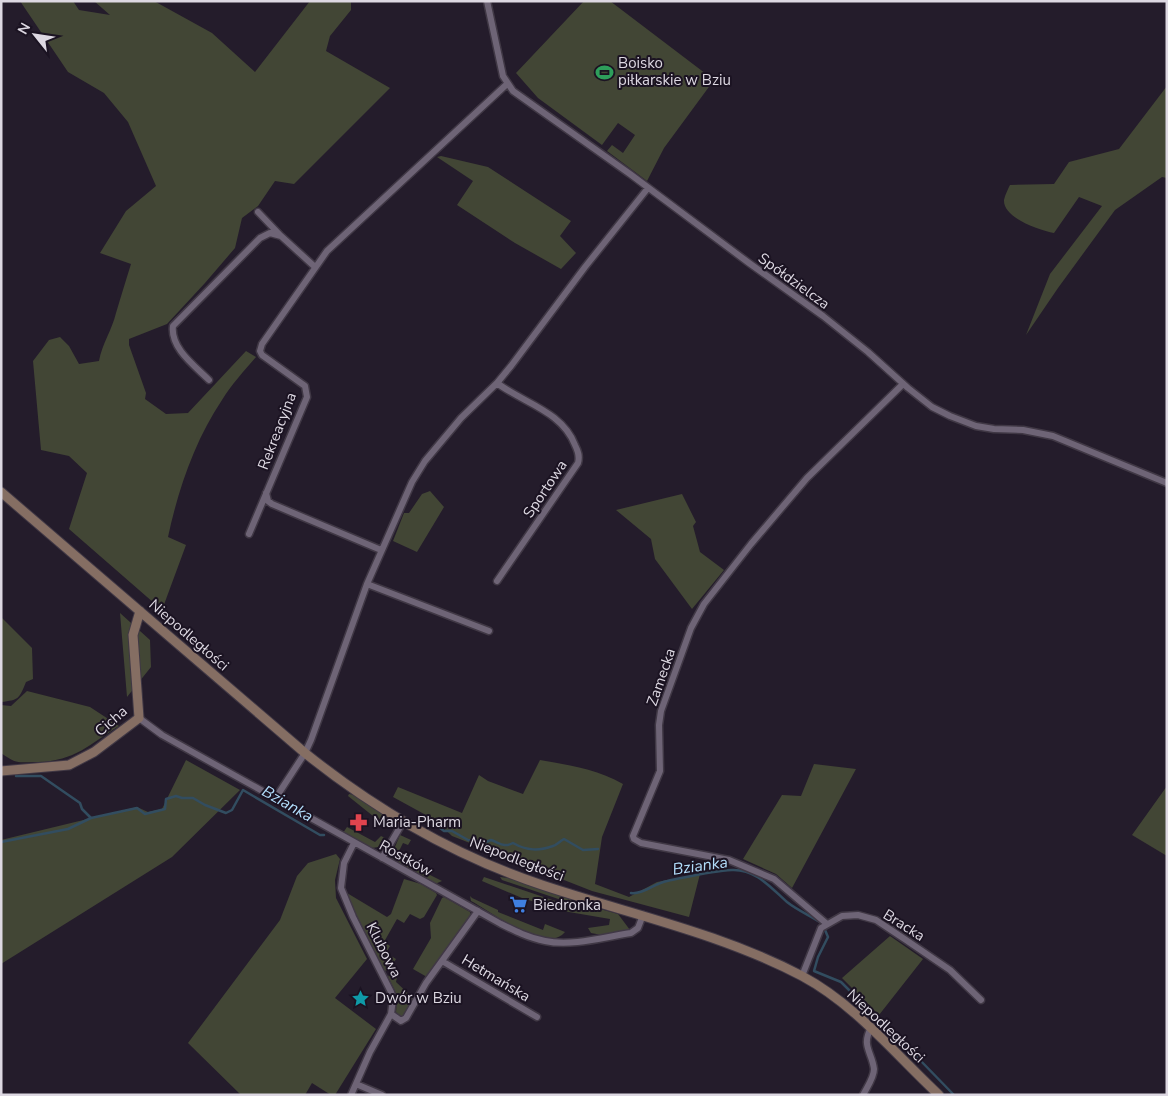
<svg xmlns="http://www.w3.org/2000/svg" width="1168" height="1096" font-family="'Nunito Sans',sans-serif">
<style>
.green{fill:#424635}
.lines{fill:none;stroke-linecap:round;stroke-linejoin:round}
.stream{stroke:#324d60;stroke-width:2.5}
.street-casing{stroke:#403845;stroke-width:9}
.secondary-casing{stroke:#403845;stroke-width:11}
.street{stroke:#6e6476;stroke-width:6}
.secondary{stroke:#856e63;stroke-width:9}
.labels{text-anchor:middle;stroke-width:4;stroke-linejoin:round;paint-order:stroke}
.poi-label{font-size:15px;fill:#ddd8e2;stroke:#1b1322;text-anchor:start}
.street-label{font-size:15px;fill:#ddd8e2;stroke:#1b1322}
.water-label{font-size:16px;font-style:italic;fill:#b2ddfb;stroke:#1b1322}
</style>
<rect width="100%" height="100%" fill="#241c2b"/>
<!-- green -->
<path class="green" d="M 20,1 L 73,1 L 79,10 L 110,15 L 94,1 L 154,1 L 212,33 L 255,72 L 310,1 L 351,1 L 351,10 L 330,36 L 326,51 L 390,88 L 294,184 L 275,181 L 258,206 L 242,218 L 235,248 L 205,283 L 167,324 L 129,339 L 129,345 L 146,393 L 145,399 L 166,414 L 188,413 L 246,351 L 256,357 C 244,371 231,385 222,400 C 195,440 178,490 168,537 L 186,545 L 162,610 L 69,529 L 87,473 L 69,456 L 41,450 L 33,361 L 49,340 L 60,337 L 69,346 L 79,364 L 99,361 C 102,344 112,330 116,313 C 121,296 126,280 131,264 L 100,253 L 126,211 L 156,186 L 128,122 L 104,93 L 68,72 Z
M 584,1 L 610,1 L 714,80 L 664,148 L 647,181 L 607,151 L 612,145 L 623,153 L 635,135 L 618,123 L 602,145 L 538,98 L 516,73 Z
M 1167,86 L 1167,178 L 1162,177 L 1115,210 L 1058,288 L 1026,335 L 1050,274 L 1102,206 L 1079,197 L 1054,233 C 1039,230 1003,218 1004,200 C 1005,195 1008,189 1010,185 L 1054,184 L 1069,162 L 1119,149 Z
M 441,156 L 488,167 L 571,221 L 560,236 L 576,253 L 561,269 L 515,243 L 457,205 L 473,181 L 437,157 Z
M 430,491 L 444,507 L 417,552 L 393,541 L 404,513 L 409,513 L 422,494 Z
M 682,494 L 696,522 L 693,526 L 700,552 L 724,570 L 692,609 L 655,559 L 651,539 L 616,510 Z
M 120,613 L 150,640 L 151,667 L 127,697 Z
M 1,617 L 32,648 L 33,679 L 26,682 C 19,699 19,700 1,702 Z
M 27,691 L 90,707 L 119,726 C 90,744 75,761 38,762 C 18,762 18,765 1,753 L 1,705 L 11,706 Z
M 186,760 L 240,790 L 172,857 L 1,964 L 1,840 L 137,807 L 148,812 L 162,809 Z
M 540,760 C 569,765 597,769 623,784 L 602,837 L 595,884 L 629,897 L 657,882 L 700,874 L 689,917 L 592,891 L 452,836 L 435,820 L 393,797 L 398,787 L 462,813 L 479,775 L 488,781 L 523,794 Z
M 814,764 L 856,769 L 792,888 L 776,874 L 743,859 L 782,795 L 801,796 Z
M 1167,786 L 1167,856 L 1132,835 Z
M 349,794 L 355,795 L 392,820 L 394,827 L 373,816 L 348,796 Z
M 347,827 L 375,842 L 381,836 L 385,838 L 386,841 C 374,857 356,840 343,833 Z
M 400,835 L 411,840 L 408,845 L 403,843 L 399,851 L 404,854 L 401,859 L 392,854 Z
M 336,854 L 340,859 L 335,880 L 336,898 L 367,959 L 335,998 L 376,1029 L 335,1095 L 331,1095 L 312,1083 L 305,1095 L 241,1095 L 188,1043 L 280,920 L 297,876 L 308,863 Z
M 392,856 L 442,881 L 435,884 L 395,862 Z
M 484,877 L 585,911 L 593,907 L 618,914 L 630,930 L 602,935 L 591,933 L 588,928 L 609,925 L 610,919 L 563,911 L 522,898 L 482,881 Z
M 500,877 L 516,879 L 593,905 L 585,908 L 502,880 Z
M 404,879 L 421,884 L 436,893 L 437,895 L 424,917 L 420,919 L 410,914 L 404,923 L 397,919 L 384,942 L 390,946 L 386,953 L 396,959 L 391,967 L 386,971 L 383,969 L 346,894 L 347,893 L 387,917 L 391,914 Z
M 470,896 L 472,898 L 498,910 L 498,912 L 543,930 L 545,924 L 565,932 C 547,955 490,911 471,901 Z
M 444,897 L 470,912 L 471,915 L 427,977 L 413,969 L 431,938 L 430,923 L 442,898 Z
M 890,936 L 923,959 L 879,1015 L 842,978 Z
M 389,975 L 397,977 L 396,982 L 414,999 L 404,1017 L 400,1018 L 396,1012 L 397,998 L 395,991 L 388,977 Z"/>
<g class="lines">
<!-- stream -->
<path class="stream" d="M 16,776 L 41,776 L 80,803 L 82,809 L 91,818 L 137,808 L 145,814 L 165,809 L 166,799 L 176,796 L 182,798 L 193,798 L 205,805 L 226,813 L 232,810 L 243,790 L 320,835 L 324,835
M 440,828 L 444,831 L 452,831 L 468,840 L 486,842 L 491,840 C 500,843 504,848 513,843 C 527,851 539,851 553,846 C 557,845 560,841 564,839 L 583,850 L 598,849
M 1,842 L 68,829 L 91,818
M 631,893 C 642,895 655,883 667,881 C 688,877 710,871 732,870 C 756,869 771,888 787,902 C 797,910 809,915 820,922
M 825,930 L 828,937 L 818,957 L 814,971 L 841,982 L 905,1046
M 917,1057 L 954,1095"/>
<defs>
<path id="street" d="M 487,1 L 503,76 L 513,91 L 630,174 L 749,263 L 823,316 L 868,352 L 908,388 L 932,407 L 950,416 L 976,426 L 994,429 L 1023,430 L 1053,436 L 1167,483
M 258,212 L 280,235
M 209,380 C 195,366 170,348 173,326 L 260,238 L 270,233 L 281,236 L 315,267
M 497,383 C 523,403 562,411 575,445 C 578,451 580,456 578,463 L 497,581
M 266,493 L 268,501 L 272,504 L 381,550
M 249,534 L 307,397 L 305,386 L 262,355 L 260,351 L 262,344 L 327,251 L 507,84
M 367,584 L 489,631
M 139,718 L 162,735 L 501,924 C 515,931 529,938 545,941 C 571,947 605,937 631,933 L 638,928 L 643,915
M 275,799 L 305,753 L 311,740 L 367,584 L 412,482 L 425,461 L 461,418 L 497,383 L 511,366 L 585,267 L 648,188
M 382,858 L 403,822
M 827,924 L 774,879 L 729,860 L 641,843 L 634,839 L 633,836 L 660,771 L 659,725 L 661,711 L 691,628 L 704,604 L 751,544 L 807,478 L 903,384
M 442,961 L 537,1017
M 802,976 L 821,928 L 842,916 L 858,915 L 876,920 L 906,940 L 950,970 L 981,1000
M 391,1014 L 401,1021 L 406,1018 L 426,983 L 478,911
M 356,1084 L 382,1095
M 351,1095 L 370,1052 L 391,1014 L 393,999 L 391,992 L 353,917 L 341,888 L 344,863 L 354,843
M 863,1095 C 867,1087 874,1078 874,1069 C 872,1052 861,1046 871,1028"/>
<path id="secondary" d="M 1,492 L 305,753 C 376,810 455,856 542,885 C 629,914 720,933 802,976 C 856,1005 895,1054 939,1095
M 1,771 L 69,765 L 94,752 L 139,718 L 133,635 L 140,611"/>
</defs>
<!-- street casing -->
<use href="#street" class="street-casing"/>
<!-- secondary casing -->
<use href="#secondary" class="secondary-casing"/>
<!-- street -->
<use href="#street" class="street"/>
<!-- secondary -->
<use href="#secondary" class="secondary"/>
</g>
<!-- icons -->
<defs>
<symbol id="stadium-bare" viewBox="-9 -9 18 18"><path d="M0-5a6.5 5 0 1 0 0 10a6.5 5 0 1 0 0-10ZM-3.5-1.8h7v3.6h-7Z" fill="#2e9e5b" stroke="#1b1322" stroke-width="2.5" paint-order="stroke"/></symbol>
<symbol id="pharmacy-bare" viewBox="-9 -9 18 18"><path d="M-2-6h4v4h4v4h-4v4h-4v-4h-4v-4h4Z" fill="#e0444e" stroke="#1b1322" stroke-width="2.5" paint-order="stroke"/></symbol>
<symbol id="supermarket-bare" viewBox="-9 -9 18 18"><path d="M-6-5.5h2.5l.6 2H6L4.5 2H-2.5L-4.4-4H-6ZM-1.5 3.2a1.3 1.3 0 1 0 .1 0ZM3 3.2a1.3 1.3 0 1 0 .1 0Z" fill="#3f7fe0" stroke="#1b1322" stroke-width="2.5" paint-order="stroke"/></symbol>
<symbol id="sight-bare" viewBox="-9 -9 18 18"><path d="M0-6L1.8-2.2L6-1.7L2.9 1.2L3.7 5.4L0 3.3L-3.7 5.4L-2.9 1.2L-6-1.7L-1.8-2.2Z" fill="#0f9aa8" stroke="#1b1322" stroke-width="2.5" paint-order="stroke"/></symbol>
</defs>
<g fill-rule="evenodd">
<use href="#stadium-bare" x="592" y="60" width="25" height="25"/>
<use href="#pharmacy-bare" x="346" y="810" width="25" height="25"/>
<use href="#supermarket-bare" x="506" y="892" width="25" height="25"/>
<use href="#sight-bare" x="348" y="986" width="25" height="25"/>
</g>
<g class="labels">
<!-- poi labels -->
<g class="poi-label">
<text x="618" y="68">Boisko<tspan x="618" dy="17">piłkarskie w Bziu</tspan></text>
<text x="373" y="827">Maria-Pharm</text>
<text x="533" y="910">Biedronka</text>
<text x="375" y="1003">Dwór w Bziu</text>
</g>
<!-- street labels -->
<g class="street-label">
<text transform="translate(794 281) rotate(36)" y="5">Spółdzielcza</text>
<text transform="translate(277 431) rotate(-69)" y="5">Rekreacyjna</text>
<text transform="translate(545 489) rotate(-56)" y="5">Sportowa</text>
<text transform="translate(189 635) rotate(41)" y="5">Niepodległości</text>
<text transform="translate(661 677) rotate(-71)" y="5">Zamecka</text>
<text transform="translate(111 721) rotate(-41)" y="5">Cicha</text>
<text transform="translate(406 858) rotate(29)" y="5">Rostków</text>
<text transform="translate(517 859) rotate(21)" y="5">Niepodległości</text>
<text transform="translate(904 925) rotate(32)" y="5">Bracka</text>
<text transform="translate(384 950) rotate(63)" y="5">Klubowa</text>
<text transform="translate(496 978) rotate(31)" y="5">Hetmańska</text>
<text transform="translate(886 1026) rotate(43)" y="5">Niepodległości</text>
</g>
<!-- water labels -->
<g class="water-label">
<text transform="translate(288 803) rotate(30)" y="6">Bzianka</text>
<text transform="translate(700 865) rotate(-8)" y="6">Bzianka</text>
</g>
</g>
<!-- border -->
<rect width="1168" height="1096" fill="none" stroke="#ddd8e2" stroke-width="5"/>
<!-- north arrow -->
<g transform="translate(35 35) rotate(300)" stroke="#1b1322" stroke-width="4" paint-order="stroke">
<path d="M0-4L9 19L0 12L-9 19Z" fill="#ddd8e2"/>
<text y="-8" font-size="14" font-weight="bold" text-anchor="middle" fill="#ddd8e2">N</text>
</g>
</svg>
